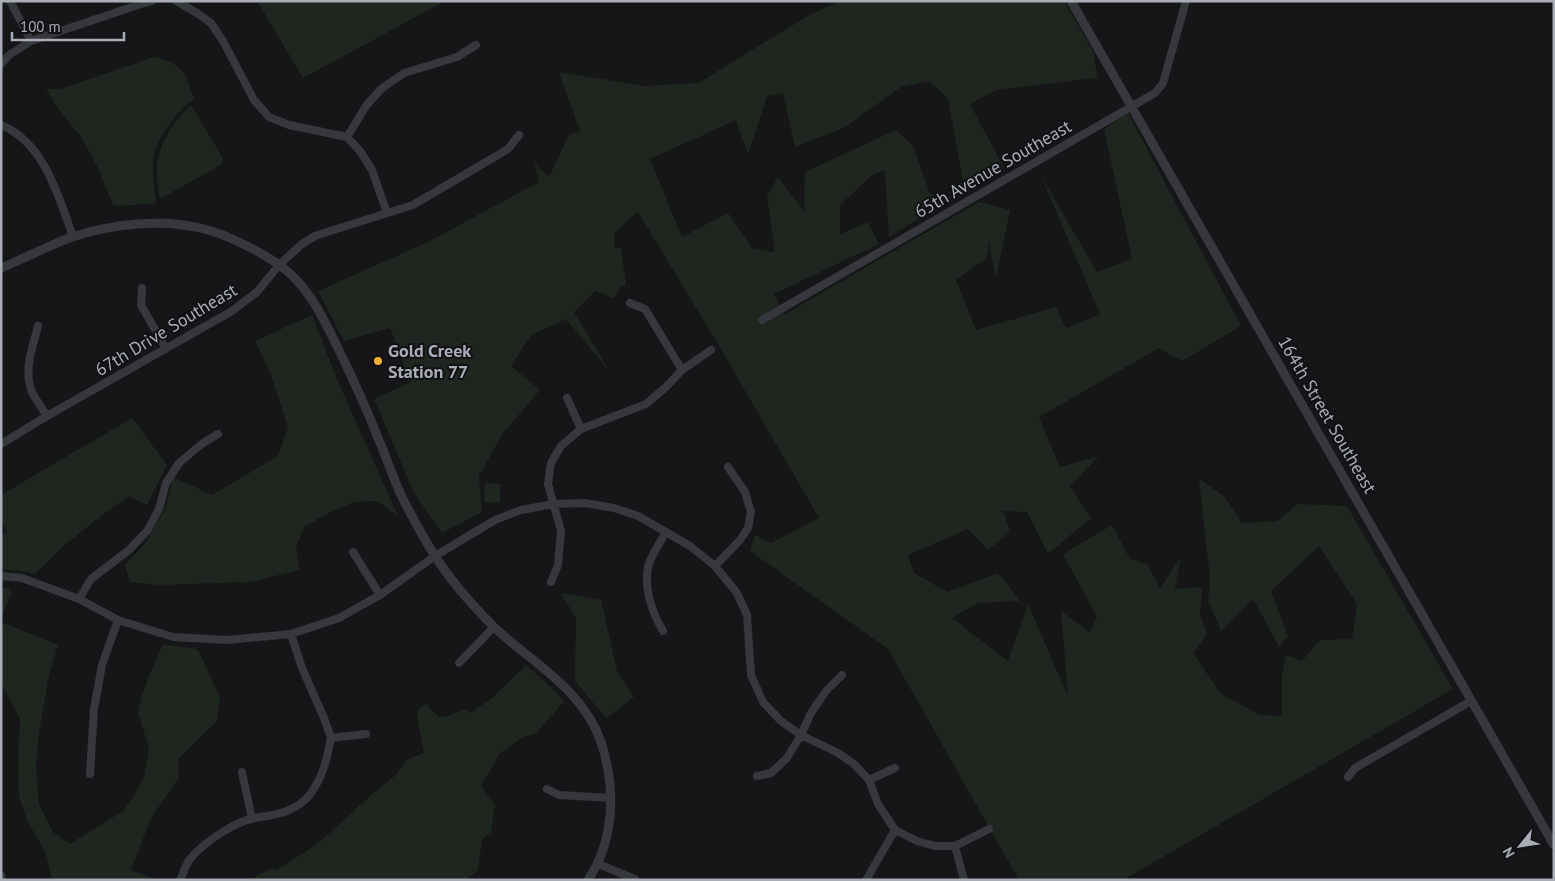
<svg xmlns="http://www.w3.org/2000/svg" width="1555" height="881" font-family="'PT Sans',sans-serif">
<style>
.green{fill:#1e261f}
.lines{fill:none;stroke-linecap:round;stroke-linejoin:round}
.minor{stroke:#37383d;stroke-width:8}
.tertiary{stroke:#37383d;stroke-width:9}
.poi-dot{fill:#f2b134;stroke:#111113;stroke-width:2}
.labels{text-anchor:middle;stroke-width:4;stroke-linejoin:round;paint-order:stroke}
.street-label{font-size:18px;fill:#a8adb8;stroke:#111113}
.poi-label{font-size:18px;font-weight:bold;fill:#a8adb8;stroke:#111113;text-anchor:start}
</style>
<rect width="100%" height="100%" fill="#161618"/>
<!-- green -->
<path class="green" d="M 257,1 L 445,1 L 303,78 Z
M 839,1 L 1064,1 L 1094,53 L 1097,78 L 996,90 L 970,104 L 1004,168 L 965,192 L 948,99 L 930,81 L 901,87 L 844,128 L 795,147 L 783,93 L 767,96 L 748,155 L 736,120 L 650,159 L 682,237 L 728,213 L 752,248 L 775,252 L 767,196 L 778,177 L 804,211 L 805,172 L 896,130 L 913,146 L 930,194 L 954,197 L 889,237 L 885,170 L 872,175 L 840,205 L 840,234 L 868,222 L 879,244 L 774,294 L 785,314 L 979,202 L 1010,210 L 996,278 L 989,242 L 987,258 L 956,280 L 976,330 L 1056,307 L 1066,328 L 1100,314 L 1041,176 L 1097,272 L 1132,259 L 1104,129 L 1128,113 L 1241,326 L 1182,361 L 1159,348 L 1039,417 L 1060,467 L 1099,456 L 1070,486 L 1091,518 L 1048,554 L 1027,512 L 1003,511 L 1010,532 L 988,550 L 968,529 L 908,555 L 914,573 L 947,592 L 998,573 L 1020,601 L 978,603 L 952,618 L 1008,661 L 1028,604 L 1068,696 L 1061,611 L 1090,633 L 1097,617 L 1063,554 L 1112,525 L 1130,559 L 1147,564 L 1160,588 L 1181,557 L 1175,589 L 1202,587 L 1200,614 L 1207,634 L 1193,653 L 1221,694 L 1260,715 L 1282,716 L 1282,675 L 1286,655 L 1302,661 L 1320,640 L 1352,639 L 1357,604 L 1319,546 L 1271,591 L 1288,636 L 1279,647 L 1253,599 L 1221,631 L 1208,601 L 1210,578 L 1199,479 L 1224,496 L 1242,523 L 1277,521 L 1298,504 L 1347,506 L 1453,689 L 1123,880 L 1019,880 L 888,649 L 750,551 L 755,535 L 771,543 L 819,518 L 715,339 L 638,212 L 627,221 L 615,233 L 614,246 L 621,248 L 626,285 L 621,287 L 614,298 L 595,291 L 574,312 L 610,372 L 566,319 L 531,335 L 511,366 L 540,390 L 503,433 L 479,476 L 482,512 L 442,533 L 414,493 L 374,399 L 411,382 L 390,328 L 344,341 L 318,291 L 430,241 L 539,182 L 534,162 L 549,177 L 569,135 L 580,131 L 559,72 L 644,86 L 698,83 L 808,16 Z
M 154,57 L 172,62 L 185,74 L 194,99 C 175,113 154,140 153,164 C 153,177 155,190 156,203 L 119,206 L 113,205 L 97,166 L 82,138 L 57,107 L 46,89 L 60,89 Z
M 191,105 L 223,158 L 221,165 L 160,199 C 151,159 162,133 191,105 Z
M 312,315 L 336,377 L 398,516 L 377,501 L 354,502 L 330,512 L 304,527 L 296,547 L 299,570 L 251,582 L 160,585 L 130,582 L 125,565 L 147,541 L 166,507 L 173,477 L 212,495 L 278,456 L 288,427 L 270,372 L 255,341 Z
M 132,418 L 167,465 L 147,505 L 129,496 L 93,522 L 59,550 L 35,574 L 23,571 L 1,569 L 1,536 L 7,531 L 1,521 L 1,495 Z
M 485,483 L 500,484 L 500,503 L 484,502 Z
M 1,588 L 8,588 L 12,592 L 1,618 Z
M 563,593 L 601,600 L 617,671 L 634,697 L 606,718 L 575,681 L 576,617 L 562,596 Z
M 1,622 L 58,645 L 49,675 L 39,733 L 36,765 L 39,804 L 53,832 L 70,844 L 123,811 L 133,798 L 144,777 L 149,748 L 138,713 L 141,699 L 150,673 L 163,644 L 197,649 L 202,658 L 220,697 L 217,721 L 179,758 L 178,779 L 151,818 L 131,870 L 157,880 L 52,880 L 46,854 L 27,820 L 19,796 L 18,767 L 20,719 L 1,683 Z
M 526,665 L 554,690 L 564,702 L 535,734 L 523,737 L 500,753 L 481,786 L 495,804 L 491,832 L 482,840 L 478,870 L 466,880 L 250,880 L 272,868 L 277,870 L 320,842 L 373,793 L 396,775 L 406,760 L 424,753 L 417,718 L 418,709 L 426,704 L 438,716 L 444,717 L 465,710 L 470,713 L 492,698 Z"/>
<g class="lines">
<!-- minor -->
<path class="minor" d="M 10,1 L 31,41
M 176,1 L 197,13 L 211,23 L 223,41 L 254,100 L 269,117 L 289,125 L 347,137 L 360,151 L 372,170 L 387,213
M 1,64 L 9,55 L 31,41 L 144,3 L 152,1
M 1,125 C 44,142 59,197 73,237
M 347,137 L 366,106 L 381,89 L 404,73 L 457,57 L 476,45
M 142,288 L 141,305 L 166,349
M 630,303 L 645,309 L 682,370
M 762,320 L 1155,93 L 1163,83 L 1186,1
M 38,326 C 33,347 23,370 32,392 C 36,400 42,408 47,416
M 567,398 L 581,429
M 1,444 L 47,416 L 232,311 L 257,292 L 279,265 L 302,244 L 315,236 L 327,232 L 413,205 L 508,149 L 519,135
M 353,552 L 380,595
M 715,566 L 740,540 L 748,528 L 751,512 L 745,492 L 728,467
M 1,576 L 22,578 L 79,599 L 118,620 L 173,637 L 226,640 L 291,634 L 339,618 L 380,595 L 435,556 L 495,520 L 521,510 L 553,504 L 585,503 L 614,508 L 638,516 L 666,532 L 690,546 L 715,566 L 737,593 L 747,615 L 751,675 L 763,702 L 781,721 L 801,735 L 838,753 L 854,764 L 869,780 L 878,804 L 895,830 L 917,841 L 935,846 L 955,846 L 989,829
M 551,582 L 558,565 L 561,531 L 548,484 L 551,463 L 561,446 L 581,429 L 646,404 L 666,387 L 682,370 L 711,350
M 79,599 L 91,579 L 129,550 L 148,530 L 159,509 L 166,483 L 179,463 L 203,443 L 218,434
M 663,631 C 652,612 644,590 648,567 C 650,557 661,541 666,532
M 291,634 L 302,668 L 324,718 L 331,738
M 459,663 L 494,627
M 331,738 L 366,734
M 242,772 L 252,819
M 90,774 L 94,709 L 102,665 L 118,620
M 757,776 L 771,773 L 787,758 L 801,735 L 811,713 L 826,691 L 842,675
M 1348,777 L 1355,768 L 1471,701
M 869,780 L 895,768
M 547,789 L 559,795 L 611,798
M 955,846 L 964,880
M 598,864 L 635,879
M 1,875 L 2,880
M 180,880 C 183,873 186,865 190,859 C 203,843 234,822 254,818 C 274,815 292,813 307,798 C 322,781 327,759 331,738
M 866,880 L 895,830"/>
<!-- tertiary -->
<path class="tertiary" d="M 1071,1 L 1554,845
M 1,268 C 25,258 48,246 72,237 C 112,224 163,218 204,229 C 228,235 257,250 278,264 C 305,282 321,313 335,342 C 352,376 367,410 381,445 C 388,462 394,480 402,497 C 412,517 423,537 435,556 C 451,581 472,605 494,627 C 532,663 583,689 601,742 C 616,788 615,839 588,880"/>
</g>
<!-- markers -->
<circle class="poi-dot" cx="378" cy="361" r="5"/>
<g class="labels">
<!-- street labels -->
<g class="street-label">
<text transform="translate(993 169) rotate(-30)" y="6">65th Avenue Southeast</text>
<text transform="translate(166 330) rotate(-31)" y="6">67th Drive Southeast</text>
<text transform="translate(1327 415) rotate(60)" y="6">164th Street Southeast</text>
</g>
<!-- poi labels -->
<g class="poi-label">
<text x="388" y="357">Gold Creek<tspan x="388" dy="21">Station 77</tspan></text>
</g>
</g>
<!-- border -->
<rect width="1555" height="881" fill="none" stroke="#a8adb8" stroke-width="5"/>
<!-- north arrow -->
<g transform="translate(1520 846) rotate(240)" stroke="#111113" stroke-width="4" paint-order="stroke">
<path d="M0-4L9 19L0 12L-9 19Z" fill="#a8adb8"/>
<text y="-8" font-size="14" font-weight="bold" text-anchor="middle" fill="#a8adb8">N</text>
</g>
<!-- scale -->
<path d="M12 32v8h112v-8" fill="none" stroke="#a8adb8" stroke-width="2.5"/>
<text x="20" y="32" font-size="15" fill="#a8adb8" stroke="#111113" stroke-width="4" paint-order="stroke">100 m</text>
</svg>
